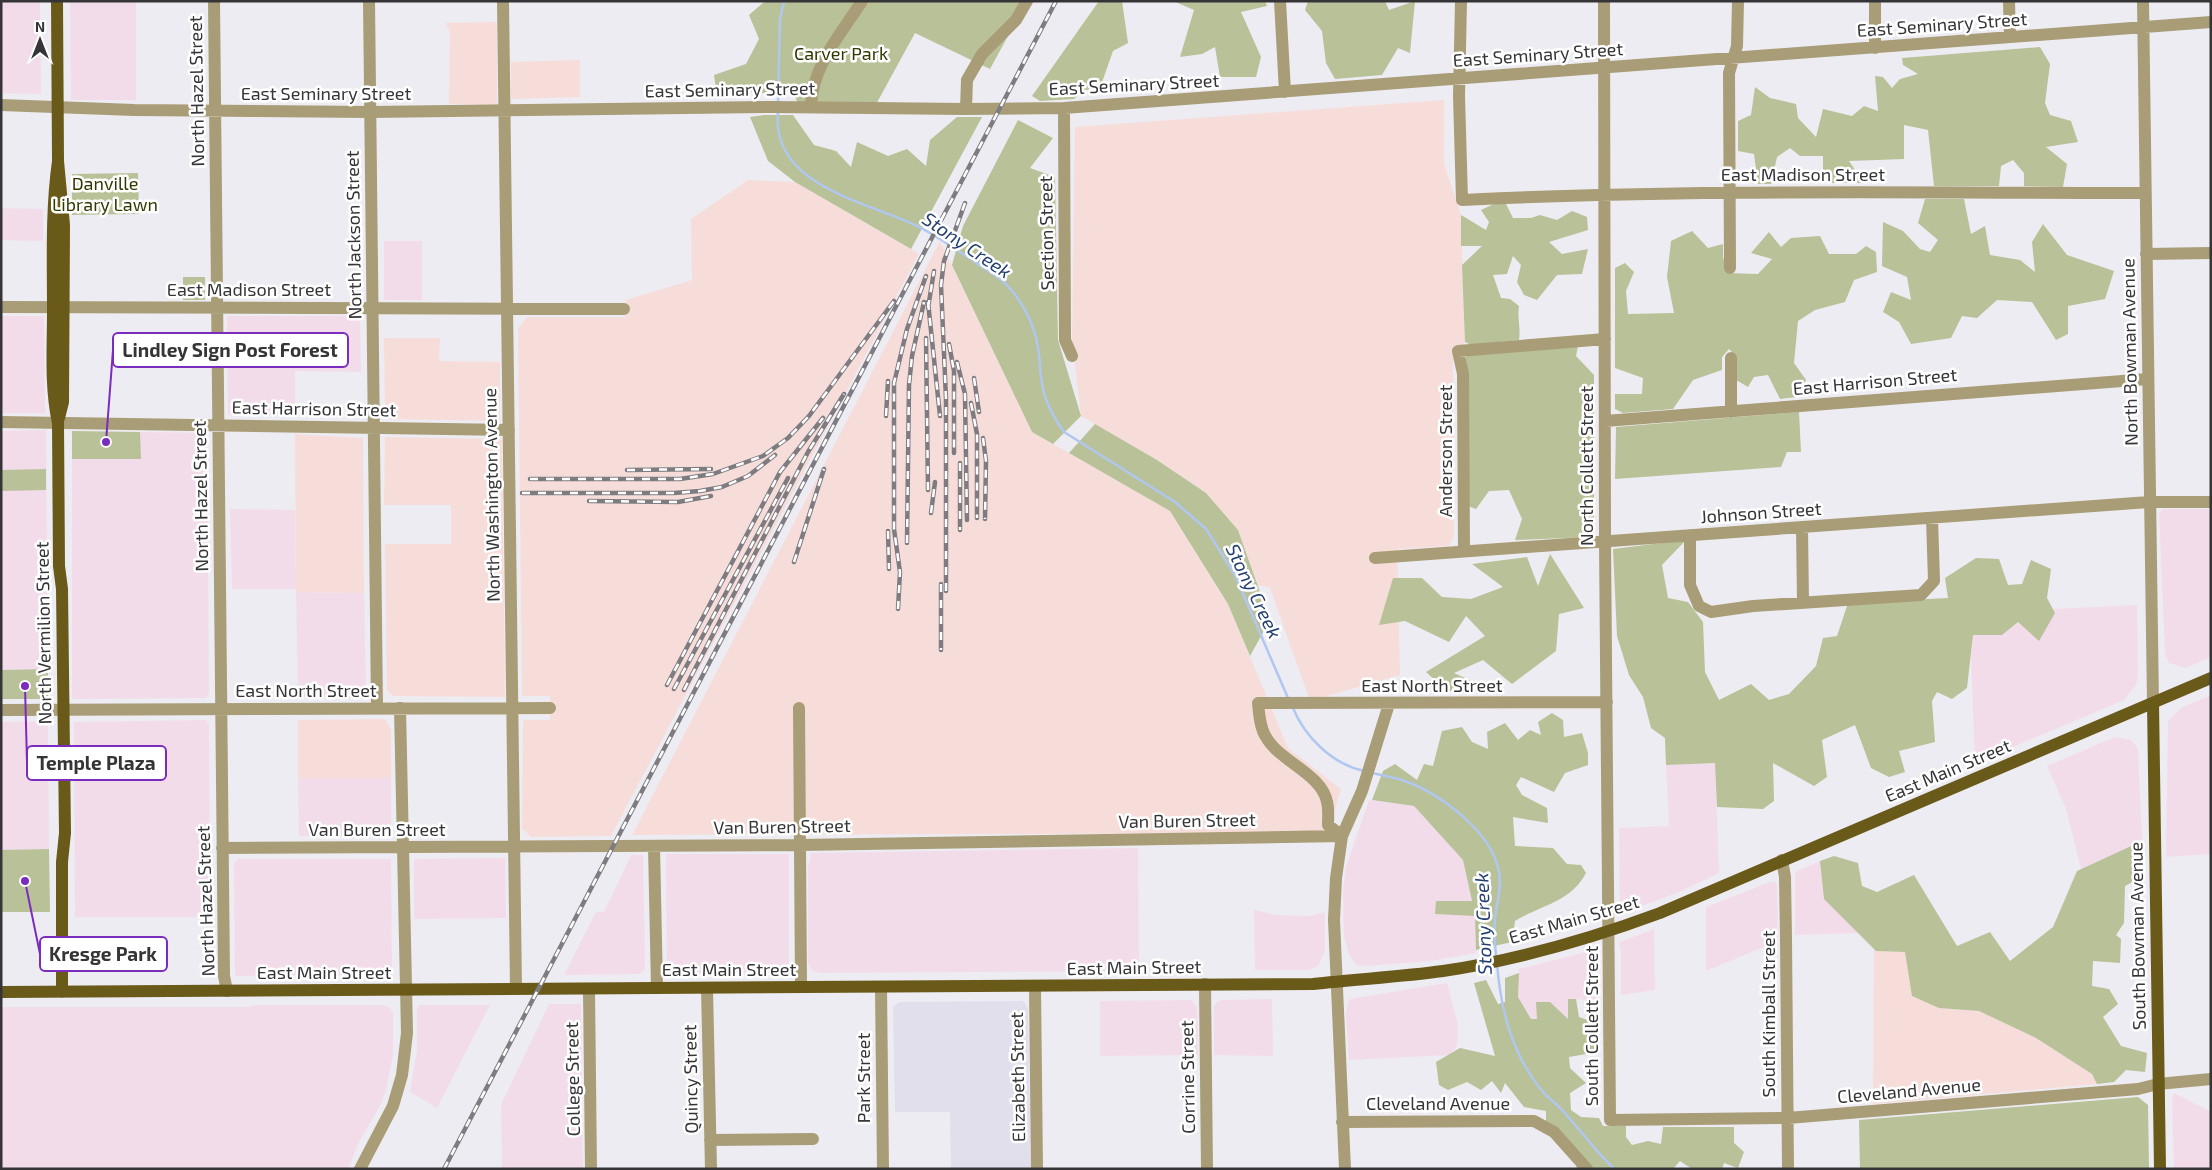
<svg xmlns="http://www.w3.org/2000/svg" width="2212" height="1170" font-family="'Exo 2',sans-serif">
<style>
.commercial{fill:#f3dcea}
.industrial{fill:#f7ddda}
.built{fill:#e2dfec}
.green{fill:#b8c197}
.lines{fill:none;stroke-linecap:round;stroke-linejoin:round}
.stream{stroke:#b0c7f0;stroke-width:2.5}
.minor{stroke:#a89d76;stroke-width:12}
.major{stroke:#6a5a1a;stroke-width:12}
.rail-casing{stroke:#7e7c81;stroke-width:4.5}
.rail{stroke:#fff;stroke-width:2.5;stroke-dasharray:8;stroke-linecap:butt}
.labels{text-anchor:middle;stroke-width:5;stroke-linejoin:round;paint-order:stroke}
.street-label{font-size:18px;fill:#353437;stroke:#fff}
.park-label{font-size:18px;fill:#313800;stroke:#fff}
.water-label{font-size:19px;font-style:italic;fill:#233e70;stroke:#fff}
.leader{fill:none;stroke:#7b2cbf;stroke-width:2}
.callout-dot{fill:#7b2cbf;stroke:#fff;stroke-width:2}
.callout{fill:#fff;stroke:#7b2cbf;stroke-width:2}
.callout-label{font-size:19px;text-anchor:middle;font-weight:bold;fill:#353437}
</style>
<rect width="100%" height="100%" fill="#eeecf3"/>
<!-- commercial -->
<path class="commercial" d="M 1,1 L 40,1 L 41,94 L 1,93 Z
M 70,1 L 136,1 L 136,100 L 71,100 Z
M 1,208 L 43,209 L 43,241 L 1,240 Z
M 384,241 L 422,241 L 422,300 L 384,300 Z
M 1,316 L 44,316 L 45,413 L 1,413 Z
M 227,316 L 360,316 L 361,372 L 295,371 L 295,417 L 228,415 Z
M 46,430 L 48,669 L 1,670 L 1,431 Z
M 140,432 L 207,433 L 209,694 L 206,698 L 72,699 L 72,459 L 140,459 Z
M 230,509 L 295,510 L 296,589 L 232,589 Z
M 2163,509 L 2211,509 L 2211,657 L 2186,668 L 2169,663 L 2165,654 L 2159,513 Z
M 296,592 L 364,593 L 366,698 L 298,697 Z
M 2137,605 L 2138,676 L 2136,685 L 2124,700 L 1975,763 L 1971,657 L 1973,635 L 2002,635 L 2018,622 L 2055,613 L 2053,609 Z
M 2211,695 L 2211,854 L 2166,857 L 2168,721 L 2181,708 Z
M 206,720 L 209,725 L 210,917 L 75,917 L 74,722 Z
M 48,721 L 49,849 L 1,850 L 1,722 Z
M 2115,737 L 2131,740 L 2138,748 L 2142,841 L 2081,869 L 2066,809 L 2047,766 Z
M 1715,763 L 1719,873 L 1677,893 L 1620,914 L 1619,828 L 1669,826 L 1666,765 Z
M 298,778 L 391,778 L 391,836 L 299,836 Z
M 1369,800 L 1414,806 L 1463,860 L 1475,916 L 1476,953 L 1430,961 L 1367,966 L 1356,965 L 1349,955 L 1344,936 L 1343,891 L 1346,867 Z
M 1138,848 L 1139,971 L 820,973 L 813,971 L 808,964 L 808,864 L 810,862 L 811,853 Z
M 666,854 L 789,854 L 789,974 L 667,974 Z
M 631,855 L 643,855 L 645,969 L 640,974 L 564,975 L 596,912 L 604,912 Z
M 505,858 L 506,918 L 414,919 L 414,859 Z
M 237,859 L 391,859 L 392,975 L 235,976 L 234,864 Z
M 1820,861 L 1824,899 L 1858,933 L 1795,935 L 1795,872 Z
M 1770,882 L 1775,882 L 1777,886 L 1778,941 L 1706,971 L 1706,907 Z
M 1254,910 L 1276,915 L 1310,916 L 1325,912 L 1325,951 L 1318,966 L 1309,970 L 1255,970 Z
M 1654,929 L 1655,990 L 1621,995 L 1621,949 L 1618,943 Z
M 1598,949 L 1598,1000 L 1568,999 L 1568,1019 L 1531,1019 L 1518,997 L 1519,969 Z
M 1447,983 L 1457,1021 L 1458,1037 L 1456,1048 L 1449,1055 L 1349,1060 L 1346,1014 L 1347,1005 L 1350,999 Z
M 1272,999 L 1273,1056 L 1214,1055 L 1214,1006 L 1217,1002 L 1222,1000 Z
M 1191,1000 L 1197,1007 L 1198,1055 L 1100,1056 L 1100,1001 Z
M 549,1004 L 581,1004 L 583,1169 L 502,1169 L 501,1105 Z
M 257,1005 L 382,1005 L 389,1007 L 393,1013 L 393,1055 L 386,1090 L 380,1106 L 359,1142 L 348,1169 L 1,1169 L 1,1007 L 246,1007 Z
M 421,1005 L 490,1005 L 437,1108 L 410,1092 L 417,1050 L 417,1010 L 418,1006 Z
M 2174,1093 L 2211,1112 L 2211,1169 L 2174,1169 L 2172,1100 Z"/>
<!-- industrial -->
<path class="industrial" d="M 497,22 L 497,105 L 449,104 L 450,32 L 445,23 Z
M 580,60 L 580,97 L 511,99 L 511,62 Z
M 1444,100 L 1444,164 L 1461,215 L 1465,342 L 1453,361 L 1454,535 L 1449,546 L 1397,549 L 1400,675 L 1310,701 L 1270,588 L 1258,585 L 1238,530 L 1206,493 L 1157,460 L 1081,416 L 1072,340 L 1075,127 Z
M 748,180 L 795,182 L 919,254 L 611,836 L 531,837 L 522,828 L 523,720 L 550,720 L 550,696 L 522,696 L 518,328 L 527,317 L 625,317 L 626,300 L 692,280 L 691,219 Z
M 940,241 L 1032,432 L 1170,511 L 1228,604 L 1288,748 L 1341,789 L 1328,833 L 632,835 Z
M 384,338 L 440,338 L 439,361 L 500,362 L 500,421 L 385,419 Z
M 295,434 L 363,438 L 364,593 L 296,592 Z
M 385,437 L 502,439 L 505,697 L 393,696 L 387,690 L 385,544 L 451,544 L 451,505 L 384,505 Z
M 385,719 L 391,730 L 391,778 L 298,778 L 298,720 Z
M 1874,949 L 1876,951 L 1905,952 L 1939,1008 L 1979,1011 L 2036,1038 L 2092,1074 L 2097,1084 L 1873,1104 Z"/>
<!-- built -->
<path class="built" d="M 1023,1001 L 1028,1008 L 1031,1169 L 951,1169 L 950,1112 L 895,1112 L 893,1007 L 899,1002 Z"/>
<!-- green -->
<path class="green" d="M 765,1 L 1027,1 L 990,69 L 915,33 L 874,108 L 799,106 L 793,92 L 764,93 L 716,89 L 714,75 L 746,64 L 759,39 L 749,15 Z
M 1099,1 L 1122,1 L 1128,43 L 1113,51 L 1101,85 L 1083,91 L 1074,99 L 1040,101 L 1032,96 Z
M 1173,1 L 1265,1 L 1267,6 L 1241,12 L 1261,57 L 1256,77 L 1220,77 L 1215,47 L 1202,54 L 1180,57 L 1194,10 Z
M 1308,1 L 1385,1 L 1389,10 L 1415,1 L 1410,53 L 1398,48 L 1382,75 L 1335,79 L 1326,63 L 1322,31 L 1305,10 Z
M 2040,47 L 2050,64 L 2045,103 L 2050,115 L 2071,121 L 2078,142 L 2046,147 L 2067,164 L 2063,187 L 2024,186 L 2024,173 L 2013,160 L 2001,166 L 1999,186 L 1934,186 L 1928,130 L 1904,125 L 1904,159 L 1849,161 L 1864,183 L 1823,183 L 1823,156 L 1800,156 L 1790,148 L 1777,157 L 1771,184 L 1758,184 L 1754,154 L 1738,151 L 1738,121 L 1751,115 L 1755,87 L 1770,98 L 1796,104 L 1798,118 L 1816,137 L 1823,109 L 1852,116 L 1864,106 L 1878,111 L 1875,76 L 1883,77 L 1892,88 L 1900,79 L 1918,74 L 1903,65 L 1902,58 Z
M 764,115 L 793,115 L 814,145 L 836,151 L 851,167 L 857,142 L 888,156 L 907,149 L 926,166 L 930,140 L 957,117 L 982,117 L 911,249 L 795,182 L 768,161 L 750,117 Z
M 1018,120 L 1053,138 L 1030,168 L 1055,177 L 1058,340 L 1081,416 L 1053,444 L 1032,432 L 952,265 L 963,226 Z
M 138,173 L 139,214 L 72,215 L 72,174 Z
M 1925,199 L 1964,199 L 1971,234 L 1985,226 L 1990,255 L 2020,260 L 2035,272 L 2032,242 L 2043,224 L 2067,255 L 2114,271 L 2105,299 L 2068,306 L 2068,334 L 2056,340 L 2032,302 L 1997,300 L 1977,318 L 1962,316 L 1951,338 L 1911,344 L 1899,322 L 1883,312 L 1891,292 L 1911,300 L 1907,277 L 1882,266 L 1883,222 L 1903,231 L 1920,249 L 1930,252 L 1938,240 L 1918,223 Z
M 1496,203 L 1506,204 L 1513,218 L 1531,218 L 1540,215 L 1557,220 L 1572,211 L 1587,217 L 1588,230 L 1549,242 L 1562,254 L 1588,249 L 1582,274 L 1557,275 L 1537,300 L 1524,295 L 1517,282 L 1521,265 L 1513,256 L 1507,274 L 1493,275 L 1501,298 L 1510,299 L 1519,306 C 1517,318 1521,328 1519,340 L 1471,345 L 1465,342 L 1462,265 L 1482,246 L 1461,246 L 1461,215 L 1486,230 L 1489,222 L 1481,210 Z
M 1692,231 L 1708,248 L 1723,244 L 1723,257 L 1727,273 L 1758,274 L 1772,259 L 1751,253 L 1769,232 L 1781,247 L 1791,238 L 1820,236 L 1829,254 L 1856,254 L 1866,246 L 1876,252 L 1877,272 L 1854,280 L 1845,302 L 1815,310 L 1798,321 L 1794,363 L 1806,380 L 1797,397 L 1780,399 L 1768,375 L 1754,377 L 1748,387 L 1736,380 L 1736,356 L 1729,349 L 1722,357 L 1722,370 L 1693,380 L 1673,409 L 1623,413 L 1615,409 L 1615,394 L 1642,394 L 1643,378 L 1615,368 L 1615,268 L 1625,263 L 1634,272 L 1626,291 L 1628,314 L 1674,313 L 1667,277 L 1671,241 Z
M 183,277 L 205,277 L 205,300 L 183,300 Z
M 1578,346 L 1576,356 L 1594,375 L 1594,525 L 1588,537 L 1515,540 L 1522,519 L 1509,490 L 1489,491 L 1476,509 L 1468,506 L 1466,355 Z
M 1799,412 L 1801,452 L 1787,452 L 1781,467 L 1615,479 L 1616,427 Z
M 1095,424 L 1157,460 L 1206,493 L 1238,530 L 1270,620 L 1250,656 L 1228,604 L 1170,511 L 1069,453 Z
M 72,431 L 140,432 L 141,459 L 72,459 Z
M 46,469 L 46,490 L 1,491 L 1,470 Z
M 1686,540 L 1662,565 L 1668,598 L 1688,602 L 1703,622 L 1705,672 L 1719,700 L 1751,684 L 1769,700 L 1789,694 L 1816,666 L 1823,638 L 1837,636 L 1848,603 L 1948,598 L 1945,578 L 1976,558 L 1999,559 L 2008,585 L 2022,584 L 2031,560 L 2051,569 L 2047,598 L 2055,613 L 2039,641 L 2018,622 L 2002,635 L 1973,635 L 1967,688 L 1952,699 L 1937,692 L 1932,701 L 1935,742 L 1899,751 L 1905,772 L 1889,777 L 1871,768 L 1855,725 L 1822,740 L 1827,777 L 1814,786 L 1773,763 L 1774,801 L 1763,809 L 1717,807 L 1715,763 L 1666,765 L 1665,738 L 1651,728 L 1643,697 L 1629,675 L 1617,636 L 1613,549 Z
M 1550,554 L 1584,608 L 1559,614 L 1556,651 L 1512,684 L 1483,660 L 1454,673 L 1494,691 L 1447,691 L 1426,672 L 1485,636 L 1466,616 L 1449,642 L 1405,621 L 1379,625 L 1393,578 L 1422,578 L 1442,597 L 1471,599 L 1503,587 L 1472,564 L 1527,557 L 1538,586 Z
M 48,669 L 48,699 L 1,699 L 1,670 Z
M 1552,713 L 1563,720 L 1564,737 L 1582,733 L 1588,753 L 1588,765 L 1565,773 L 1554,792 L 1521,777 L 1516,785 L 1522,795 L 1547,808 L 1548,823 L 1513,817 L 1515,846 L 1553,848 L 1567,864 L 1581,865 L 1586,873 C 1571,902 1541,905 1515,921 L 1512,942 L 1476,950 L 1475,916 L 1435,914 L 1436,901 L 1472,901 L 1463,860 L 1414,806 L 1372,800 L 1383,771 L 1395,764 L 1417,780 L 1424,764 L 1433,766 L 1442,731 L 1462,727 L 1472,742 L 1488,749 L 1487,732 L 1505,723 L 1518,740 L 1530,730 L 1541,735 L 1538,722 Z
M 2142,841 L 2144,876 L 2125,886 L 2124,923 L 2116,935 L 2121,939 L 2120,963 L 2093,961 L 2092,986 L 2109,989 L 2118,1004 L 2103,1017 L 2121,1046 L 2147,1053 L 2145,1072 L 2126,1070 L 2114,1082 L 2097,1084 L 2092,1074 L 2036,1038 L 1979,1011 L 1939,1008 L 1912,996 L 1905,952 L 1876,951 L 1824,899 L 1820,861 L 1834,856 L 1858,863 L 1862,886 L 1877,892 L 1914,875 L 1957,946 L 1990,932 L 2010,961 L 2053,927 L 2077,871 Z
M 49,849 L 50,912 L 1,912 L 1,850 Z
M 1519,973 L 1518,997 L 1531,1019 L 1537,1019 L 1536,1002 L 1550,1002 L 1568,1019 L 1568,999 L 1576,999 L 1579,1017 L 1596,1023 L 1596,1048 L 1592,1053 L 1569,1057 L 1570,1068 L 1586,1083 L 1570,1093 L 1571,1110 L 1581,1117 L 1599,1118 L 1603,1126 L 1626,1126 L 1626,1137 L 1632,1145 L 1648,1141 L 1661,1144 L 1663,1127 L 1734,1127 L 1734,1143 L 1744,1152 L 1738,1168 L 1724,1163 L 1722,1169 L 1692,1169 L 1680,1161 L 1673,1169 L 1577,1169 L 1575,1161 L 1546,1124 L 1546,1111 L 1524,1107 L 1505,1083 L 1501,1093 L 1492,1081 L 1481,1090 L 1467,1082 L 1448,1090 L 1439,1085 L 1436,1062 L 1460,1048 L 1495,1056 L 1474,983 L 1486,980 L 1498,1004 L 1505,1002 L 1505,978 Z
M 2138,1097 L 2148,1105 L 2149,1169 L 1860,1169 L 1859,1120 Z"/>
<g class="lines">
<!-- stream -->
<path class="stream" d="M 778,104 L 780,19 L 784,1
M 778,112 C 770,188 872,202 923,229 C 948,243 972,260 996,276 C 1017,290 1034,322 1038,347 C 1041,364 1039,382 1046,399 C 1050,411 1057,422 1064,432 L 1175,502 L 1206,529 L 1235,575 L 1288,698
M 1293,708 C 1305,737 1332,764 1364,771
M 1372,773 C 1382,775 1392,777 1402,780 C 1438,792 1492,831 1499,872 C 1502,887 1497,902 1495,918 C 1494,930 1495,944 1496,956
M 1497,964 C 1501,1011 1512,1055 1543,1092 C 1549,1099 1557,1104 1563,1111 C 1580,1130 1595,1150 1614,1169"/>
<!-- minor -->
<path class="minor" d="M 214,1 L 224,976 L 227,991
M 369,1 L 377,708
M 503,1 L 516,989
M 1280,1 L 1285,92
M 1461,1 L 1459,96 L 1462,200 C 1689,189 1917,193 2145,193
M 1604,1 L 1605,542 L 1610,1120 L 1788,1118 L 2138,1089 L 2158,1084 L 2211,1079
M 2009,1 L 2010,37
M 2143,1 L 2153,703
M 1875,48 L 1875,1
M 1,105 L 134,110 L 370,112 L 772,107 L 966,109 L 1064,108 L 2211,22
M 811,106 C 812,66 841,34 862,1
M 1064,108 L 1065,340 L 1072,356
M 966,109 L 967,80 L 982,54 L 1016,20 L 1027,1
M 2146,254 L 2211,253
M 1730,268 L 1729,73 L 1737,46 L 1738,1
M 1,307 L 624,309
M 1731,358 L 1731,412
M 1605,421 L 2148,379
M 1,422 L 509,430
M 1802,527 L 1803,603
M 1690,535 L 1690,585 L 1699,606 L 1711,612 L 1753,606 L 1921,595 L 1934,581 L 1932,518
M 1464,551 L 1463,374 L 1458,351 L 1605,339
M 1375,558 L 2149,502 L 2211,502
M 799,708 L 801,987
M 1,710 L 550,708
M 654,846 L 657,988
M 222,848 L 800,845 L 1342,836 L 1362,791 L 1389,704
M 1782,860 L 1785,877 L 1786,938 L 1788,1169
M 1205,984 L 1207,1169
M 1035,986 L 1037,1169
M 881,987 L 883,1169
M 707,988 L 711,1169
M 589,989 L 591,1169
M 1342,1122 L 1534,1121 L 1554,1132 L 1587,1169
M 710,1140 L 813,1139
M 360,1169 L 393,1106 L 402,1075 L 407,1033 L 400,708
M 1345,1169 L 1334,920 L 1336,878 L 1342,836 L 1328,825 C 1328,818 1329,809 1327,802 C 1322,774 1279,761 1266,737 C 1260,728 1259,714 1258,703 L 1607,702"/>
<!-- major -->
<path class="major" d="M 57,1 L 58,161 L 64,225 L 63,402 L 59,418
M 58,161 C 51,211 53,261 53,311 C 53,348 50,386 58,423 L 59,566 L 62,589 L 65,833 L 62,862 L 62,992
M 2153,703 L 2160,1169
M 1,992 L 1313,984 C 1356,979 1400,977 1443,971 C 1517,960 1590,939 1660,913 L 2211,678"/>
<defs>
<path id="rail" d="M 928,302 L 940,416
M 928,308 L 934,271
M 926,338 L 928,490
M 949,344 L 954,371 L 954,453
M 957,362 L 965,394 L 967,520
M 974,378 L 979,412
M 971,403 L 977,434 L 977,518
M 886,416 L 888,381
M 983,438 L 986,461 L 985,519
M 960,463 L 960,530
M 627,470 L 711,469
M 530,479 L 680,479 L 713,474 L 763,456 L 788,438 L 809,416 L 894,301
M 522,493 L 674,493 L 700,491 L 722,487 L 748,476 L 775,455
M 589,501 L 678,502 L 711,496
M 931,513 L 935,482
M 888,531 L 889,569
M 907,543 L 909,385 L 912,356 L 924,302
M 794,562 L 824,469
M 941,584 L 941,650
M 946,591 L 946,399 L 941,285 L 944,261 L 965,203
M 898,609 L 900,572 L 894,529 L 894,383 L 907,329 L 926,276
M 667,685 L 780,472 L 823,418
M 674,689 L 788,478
M 684,690 L 808,452 L 844,394
M 444,1169 L 1056,1"/>
</defs>
<!-- rail casing -->
<use href="#rail" class="rail-casing"/>
<!-- rail -->
<use href="#rail" class="rail"/>
</g>
<g class="labels">
<!-- street labels -->
<g class="street-label">
<text transform="translate(1942 25) rotate(-4)" y="6">East Seminary Street</text>
<text transform="translate(1538 55) rotate(-4)" y="6">East Seminary Street</text>
<text transform="translate(1134 85) rotate(-3)" y="6">East Seminary Street</text>
<text transform="translate(730 90) rotate(-1)" y="6">East Seminary Street</text>
<text transform="translate(197 91) rotate(-91)" y="6">North Hazel Street</text>
<text x="326" y="100">East Seminary Street</text>
<text x="1803" y="181">East Madison Street</text>
<text transform="translate(1047 233) rotate(-91)" y="6">Section Street</text>
<text transform="translate(354 235) rotate(-91)" y="6">North Jackson Street</text>
<text x="249" y="296">East Madison Street</text>
<text transform="translate(2130 352) rotate(-91)" y="6">North Bowman Avenue</text>
<text transform="translate(1875 382) rotate(-5)" y="6">East Harrison Street</text>
<text transform="translate(314 409) rotate(1)" y="6">East Harrison Street</text>
<text transform="translate(1446 451) rotate(-90)" y="6">Anderson Street</text>
<text transform="translate(1587 466) rotate(-90)" y="6">North Collett Street</text>
<text transform="translate(492 495) rotate(-91)" y="6">North Washington Avenue</text>
<text transform="translate(201 496) rotate(-91)" y="6">North Hazel Street</text>
<text transform="translate(1761 513) rotate(-4)" y="6">Johnson Street</text>
<text transform="translate(44 633) rotate(-91)" y="6">North Vermilion Street</text>
<text x="1432" y="692">East North Street</text>
<text x="306" y="697">East North Street</text>
<text transform="translate(1948 771) rotate(-23)" y="6">East Main Street</text>
<text transform="translate(1187 821) rotate(-1)" y="6">Van Buren Street</text>
<text transform="translate(782 827) rotate(-1)" y="6">Van Buren Street</text>
<text x="377" y="836">Van Buren Street</text>
<text transform="translate(206 901) rotate(-92)" y="6">North Hazel Street</text>
<text transform="translate(1574 920) rotate(-16)" y="6">East Main Street</text>
<text transform="translate(2138 936) rotate(-91)" y="6">South Bowman Avenue</text>
<text transform="translate(1134 968) rotate(-1)" y="6">East Main Street</text>
<text x="729" y="976">East Main Street</text>
<text x="324" y="979">East Main Street</text>
<text transform="translate(1769 1014) rotate(-90)" y="6">South Kimball Street</text>
<text transform="translate(1592 1026) rotate(-90)" y="6">South Collett Street</text>
<text transform="translate(1018 1077) rotate(-91)" y="6">Elizabeth Street</text>
<text transform="translate(1188 1077) rotate(-91)" y="6">Corrine Street</text>
<text transform="translate(864 1078) rotate(-90)" y="6">Park Street</text>
<text transform="translate(573 1079) rotate(-91)" y="6">College Street</text>
<text transform="translate(691 1079) rotate(-91)" y="6">Quincy Street</text>
<text transform="translate(1909 1091) rotate(-5)" y="6">Cleveland Avenue</text>
<text x="1438" y="1110">Cleveland Avenue</text>
</g>
<!-- park labels -->
<g class="park-label">
<text x="841" y="60">Carver Park</text>
<text x="105" y="190">Danville<tspan x="105" dy="21">Library Lawn</tspan></text>
</g>
<!-- water labels -->
<g class="water-label">
<text transform="translate(967 245) rotate(34)" y="7">Stony Creek</text>
<text transform="translate(1254 591) rotate(64)" y="7">Stony Creek</text>
<text transform="translate(1483 924) rotate(-92)" y="7">Stony Creek</text>
</g>
</g>
<!-- callouts -->
<path class="leader" d="M106 442L113 350M25 686L27 763M25 881L40 954"/>
<g class="callout-dot">
<circle cx="106" cy="442" r="5"/>
<circle cx="25" cy="686" r="5"/>
<circle cx="25" cy="881" r="5"/>
</g>
<g class="callout">
<rect x="113" y="333" width="235" height="34" rx="5"/>
<rect x="27" y="746" width="139" height="34" rx="5"/>
<rect x="40" y="937" width="127" height="34" rx="5"/>
</g>
<g class="callout-label">
<text x="230" y="357">Lindley Sign Post Forest</text>
<text x="96" y="770">Temple Plaza</text>
<text x="103" y="961">Kresge Park</text>
</g>
<!-- border -->
<rect width="2212" height="1170" fill="none" stroke="#353437" stroke-width="5"/>
<!-- north arrow -->
<g transform="translate(40 40)" stroke="#ffffff" stroke-width="4" paint-order="stroke">
<path d="M0-4L9 19L0 12L-9 19Z" fill="#353437"/>
<text y="-8" font-size="14" font-weight="bold" text-anchor="middle" fill="#353437">N</text>
</g>
</svg>
